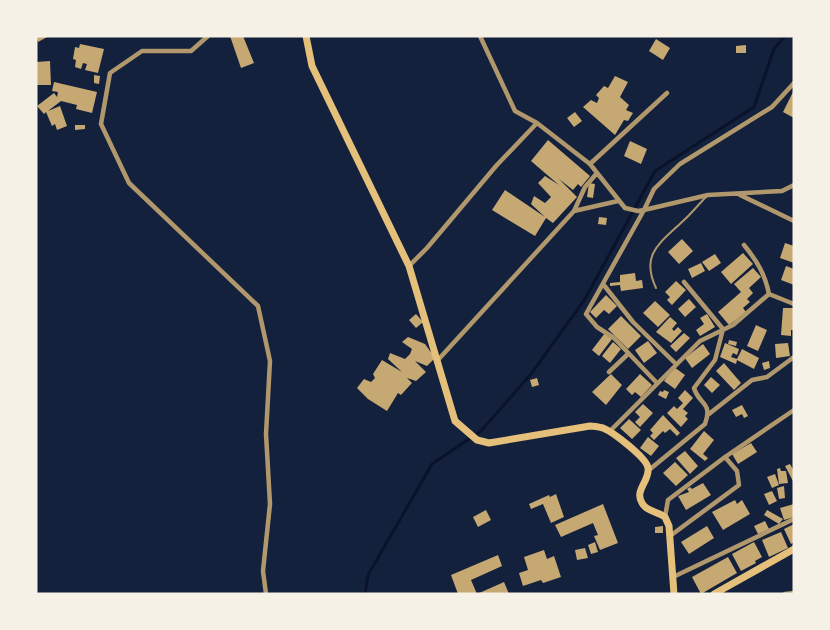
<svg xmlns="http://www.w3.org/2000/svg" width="830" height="630" font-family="Helvetica,sans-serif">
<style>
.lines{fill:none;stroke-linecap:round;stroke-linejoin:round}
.stream{stroke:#0b132b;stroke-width:3}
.building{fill:#c6a872}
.service{stroke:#b1986c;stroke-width:2}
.minor{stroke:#b1986c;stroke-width:4.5}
.secondary{stroke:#e5c07b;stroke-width:7}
</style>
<rect width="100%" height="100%" fill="#14213d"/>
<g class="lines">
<!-- stream -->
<path class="stream" d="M 365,594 L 368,575 L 432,464 L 481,431 L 531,374 L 585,299 L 655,171 L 754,107 L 774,49 L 785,36"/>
</g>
<!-- building -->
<path class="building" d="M 36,36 L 49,36 L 38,42 Z
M 230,36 L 243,36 L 254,63 L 241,68 Z
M 656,39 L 670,48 L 663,60 L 649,51 Z
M 80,44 L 104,49 L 98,73 L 85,70 L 87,64 L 83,63 L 81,69 L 75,67 L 76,60 L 73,59 L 75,47 L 79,48 Z
M 746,45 L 746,53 L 736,53 L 736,46 Z
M 50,61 L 51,85 L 36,85 L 36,62 Z
M 94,75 L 100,76 L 99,84 L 94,83 Z
M 615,76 L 628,82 L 620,97 L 629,105 L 626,110 L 633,113 L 628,121 L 624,120 L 615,135 L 583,107 L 591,100 L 597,103 L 599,98 L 596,95 L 604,86 L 608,88 Z
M 54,82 L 97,92 L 92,113 L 76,109 L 77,105 L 61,101 L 48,111 L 60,106 L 67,126 L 57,130 L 55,124 L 52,126 L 46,112 L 44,114 L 37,106 L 54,93 L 57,97 L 58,92 L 52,91 Z
M 794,90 L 794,118 L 783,112 Z
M 575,112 L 582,121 L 574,127 L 567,118 Z
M 75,125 L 85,125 L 85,129 L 75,130 Z
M 548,140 L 590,176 L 581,187 L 578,184 L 573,190 L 559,179 L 577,197 L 553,223 L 546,218 L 535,236 L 492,210 L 505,190 L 545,217 L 531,204 L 534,196 L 545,203 L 551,197 L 538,183 L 545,176 L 559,185 L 531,161 Z
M 630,141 L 647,149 L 641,164 L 624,156 Z
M 589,183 L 595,184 L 593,198 L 587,197 Z
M 599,217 L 607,218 L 606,225 L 598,224 Z
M 682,239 L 693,251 L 679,264 L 668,252 Z
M 785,243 L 794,246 L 794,263 L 780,258 Z
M 743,253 L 753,264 L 731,284 L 721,272 Z
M 715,254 L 721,263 L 709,271 L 702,262 Z
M 701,263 L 705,271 L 692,278 L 688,269 Z
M 786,266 L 794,269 L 794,285 L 781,280 Z
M 753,268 L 761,277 L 749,288 L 753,293 L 747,299 L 750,302 L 743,308 L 746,312 L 729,325 L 718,312 L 741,292 L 734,284 Z
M 635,273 L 636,281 L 642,280 L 643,288 L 621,291 L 620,285 L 610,286 L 610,283 L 620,282 L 620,275 Z
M 676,281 L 686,290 L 672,305 L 667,300 L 670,297 L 665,292 Z
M 606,295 L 617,306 L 609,314 L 604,310 L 596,318 L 590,312 Z
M 689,299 L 696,307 L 685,317 L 678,309 Z
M 655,301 L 670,315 L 658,327 L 643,313 Z
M 783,308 L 794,308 L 794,330 L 791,330 L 791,336 L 781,335 Z
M 416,314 L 423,322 L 416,328 L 409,320 Z
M 707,314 L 715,327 L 700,336 L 696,330 L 704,324 L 700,318 Z
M 621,316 L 641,336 L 628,349 L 608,329 Z
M 670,317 L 677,323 L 672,329 L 674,331 L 678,327 L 682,331 L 671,343 L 656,332 Z
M 756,325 L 767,330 L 758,351 L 747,346 Z
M 605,333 L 612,339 L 599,356 L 592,350 Z
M 684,333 L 690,338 L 676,352 L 670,346 Z
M 408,337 L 425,344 L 435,358 L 427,366 L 415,361 L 426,372 L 416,381 L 407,378 L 412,383 L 411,384 L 401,395 L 398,393 L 387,411 L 368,399 L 357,388 L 364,379 L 371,382 L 375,378 L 373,374 L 382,360 L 402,372 L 388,359 L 390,353 L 405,359 L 410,354 L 412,349 L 402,342 Z
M 729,340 L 737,342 L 736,346 L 728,344 Z
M 648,341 L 657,353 L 644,363 L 635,350 Z
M 613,342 L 621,349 L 610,363 L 602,356 Z
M 725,343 L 739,349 L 737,355 L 733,353 L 731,357 L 737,359 L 742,349 L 759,358 L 754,369 L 737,360 L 736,364 L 720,357 Z
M 788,343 L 790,356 L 776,358 L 775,344 Z
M 703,344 L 710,354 L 692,368 L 685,358 Z
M 769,361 L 770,368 L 764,370 L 762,363 Z
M 724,363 L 741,383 L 734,390 L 716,371 Z
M 674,367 L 685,375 L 675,389 L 664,381 Z
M 611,374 L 622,385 L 606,405 L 592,392 Z
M 640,374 L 652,385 L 641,397 L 635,392 L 632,395 L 626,389 Z
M 711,377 L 720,385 L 712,393 L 704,385 Z
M 537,378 L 539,385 L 532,387 L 530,380 Z
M 664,390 L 669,392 L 666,399 L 658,395 L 660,391 L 663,392 Z
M 685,390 L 693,398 L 683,409 L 688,413 L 685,416 L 688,419 L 681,427 L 667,413 L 674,406 L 677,409 L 683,403 L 678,398 Z
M 643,404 L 653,413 L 640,427 L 635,422 L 640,417 L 635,412 Z
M 742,405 L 748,416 L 744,418 L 742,414 L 736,417 L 732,410 Z
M 663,415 L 680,433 L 677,436 L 670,429 L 665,433 L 663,431 L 654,440 L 650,436 L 653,433 L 650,430 Z
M 629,419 L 641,430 L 632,439 L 620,428 Z
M 704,431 L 714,440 L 703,454 L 708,458 L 705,461 L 690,449 Z
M 648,437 L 659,446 L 651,456 L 640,448 Z
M 751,443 L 757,452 L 738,464 L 732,454 Z
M 685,451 L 698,466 L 690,474 L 676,458 Z
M 675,462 L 688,475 L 676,486 L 663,473 Z
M 790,464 L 794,471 L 794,483 L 785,466 Z
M 780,468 L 781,471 L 786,471 L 788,483 L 779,484 L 777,469 Z
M 775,474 L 779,485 L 772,488 L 767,477 Z
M 703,483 L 711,495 L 686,510 L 678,496 L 689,492 L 687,489 L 690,487 L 692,489 Z
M 784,486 L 785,498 L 779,499 L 777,488 Z
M 772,491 L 777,501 L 769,505 L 764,494 Z
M 556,494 L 564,517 L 551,523 L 543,504 L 531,509 L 529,504 L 549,495 L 550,497 Z
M 735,500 L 737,504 L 742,500 L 750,514 L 723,530 L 712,512 Z
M 603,504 L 618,543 L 600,550 L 594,536 L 598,535 L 593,523 L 561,537 L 555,525 Z
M 794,504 L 794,517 L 784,520 L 780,508 Z
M 486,510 L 491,520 L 478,527 L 473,517 Z
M 767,510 L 783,519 L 779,524 L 764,515 Z
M 765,521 L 769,529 L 758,534 L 754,526 Z
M 794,524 L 794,542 L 791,544 L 784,529 Z
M 663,526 L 663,533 L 655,533 L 655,527 Z
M 707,526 L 714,538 L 689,554 L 681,542 Z
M 781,532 L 788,548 L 769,557 L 762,540 Z
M 595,542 L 598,552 L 591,554 L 588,545 Z
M 754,542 L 762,557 L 755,561 L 756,563 L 741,571 L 732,554 Z
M 585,548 L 588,558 L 577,560 L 575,550 Z
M 544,550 L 547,559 L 554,556 L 561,577 L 543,583 L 541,580 L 523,586 L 519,573 L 528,570 L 524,557 Z
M 498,555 L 502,566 L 471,580 L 477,594 L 504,582 L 509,594 L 458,594 L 451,575 Z
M 728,557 L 737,573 L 701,594 L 692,577 Z"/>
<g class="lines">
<!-- service -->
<path class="service" d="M 656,288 C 640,254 660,243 683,221 C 691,214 698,205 706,197"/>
<!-- minor -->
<path class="minor" d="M 208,36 L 191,51 L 142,51 L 110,73 L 101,124 L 129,183 L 258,306 L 270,361 L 266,434 L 270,504 L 263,571 L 266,594
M 480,36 L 515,111 L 537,123 L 590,164 L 625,208 L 638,211 L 644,210 L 708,195 L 782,191 L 794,185
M 590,164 L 667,93
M 740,195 L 794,221
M 574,211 L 585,187 L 597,173
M 744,245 C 757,261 765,274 769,294
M 409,266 L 427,248 L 496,166 L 537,123
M 603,284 L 633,322 L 676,364
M 437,361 L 574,211 L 618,201
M 609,372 L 628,354
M 657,383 L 614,338 L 597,327 L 586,314 L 644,210 L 654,189 L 680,164 L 772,107 L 794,83
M 709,414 L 752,380 L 767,377 L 794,357
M 610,431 L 700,341 L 733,325 L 769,294 L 794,304
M 649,470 L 705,424 C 713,402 699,405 694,388 L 715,360 L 723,329 L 684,282
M 665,517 L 668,500 L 725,457 L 794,410
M 670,536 L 739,485 L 737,471 L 725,457
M 673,577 L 794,519
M 785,594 L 794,593"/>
<!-- secondary -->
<path class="secondary" d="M 306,36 L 312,66 L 409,266 L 455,421 L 477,440 L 489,443 L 590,426 C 594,426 599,427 603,428 C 613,432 647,458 648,468 C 650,481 634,490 642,503 C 646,511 658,512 665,517 L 669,526 L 674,594
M 714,594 L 794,549"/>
</g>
<!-- border -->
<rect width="830" height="630" fill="none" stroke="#f6f1e7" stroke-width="75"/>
</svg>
